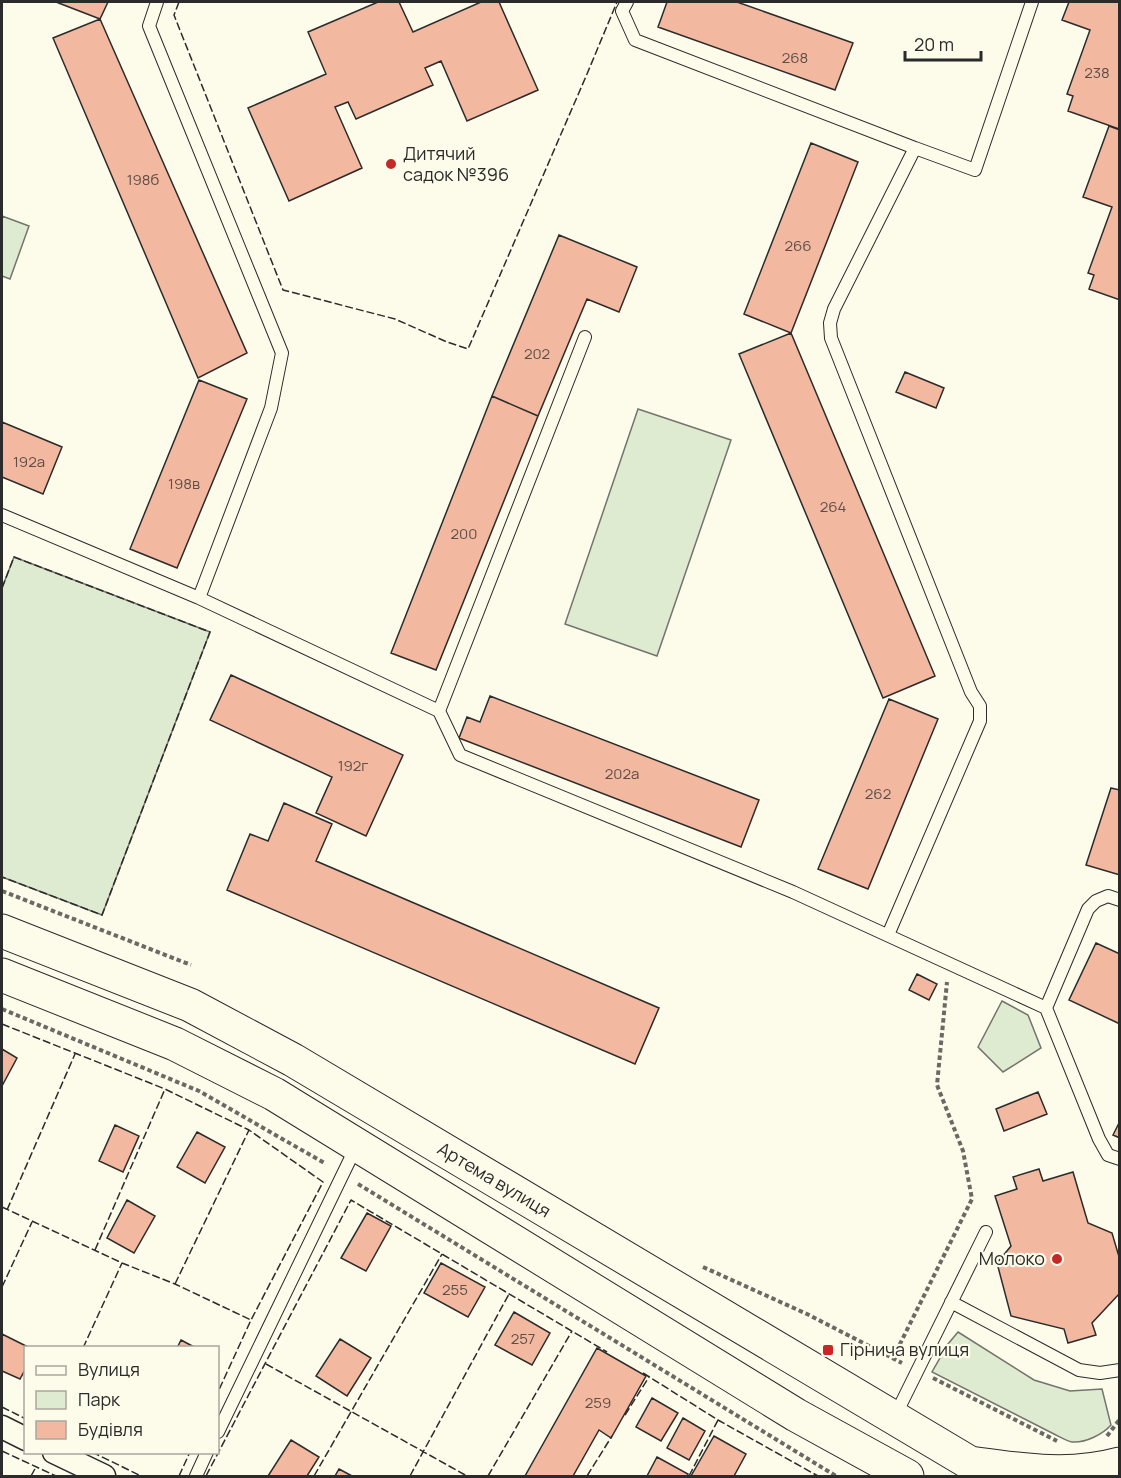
<svg xmlns="http://www.w3.org/2000/svg" width="1121" height="1478" font-family="Manrope,sans-serif">
<style>
.green{fill:#deebd1;stroke:#74746e;stroke-width:1.5}
.building{fill:#f2b8a0;stroke:#2b2b2b;stroke-width:1.5}
.lines{fill:none;stroke-linecap:round;stroke-linejoin:round}
.service-casing{stroke:#2b2b2b;stroke-width:14}
.minor-casing{stroke:#2b2b2b;stroke-width:25}
.primary-casing{stroke:#2b2b2b;stroke-width:35}
.path{stroke:#6a6964;stroke-width:4;stroke-dasharray:4.5 3;stroke-linecap:butt}
.service{stroke:#fdfbea;stroke-width:12}
.minor{stroke:#fdfbea;stroke-width:22}
.primary{stroke:#fdfbea;stroke-width:33}
.fence{stroke:#2b2b2b;stroke-width:1.5;stroke-dasharray:8 3;stroke-linecap:butt}
.poi-dot{fill:#c62828;stroke:#fdfbea;stroke-width:2}
.labels{text-anchor:middle;stroke-width:4.5;stroke-linejoin:round;paint-order:stroke}
.number-label{font-size:15px;fill:#5d4e48}
.poi-label{font-size:18px;fill:#2b2b2b;stroke:#fdfbea;text-anchor:start}
.street-label{font-size:18px;fill:#2b2b2b;stroke:#fdfbea}
</style>
<rect width="100%" height="100%" fill="#fdfbea"/>
<!-- green -->
<path class="green" d="M 2,216 L 29,226 L 10,279 L 2,276 Z
M 638,409 L 731,440 L 657,656 L 565,624 Z
M 14,557 L 210,632 L 102,915 L 2,877 L 2,588 Z
M 1002,1001 L 1028,1015 L 1041,1048 L 1003,1072 L 978,1047 Z
M 958,1332 L 1034,1380 L 1070,1391 L 1102,1389 L 1111,1425 C 1103,1434 1086,1443 1072,1442 C 1067,1441 1060,1437 1054,1434 L 932,1372 L 948,1344 Z"/>
<!-- building -->
<path class="building" d="M 56,2 L 108,2 L 100,19 Z
M 378,2 L 399,2 L 413,32 L 481,2 L 499,2 L 538,90 L 467,121 L 441,61 L 425,68 L 433,85 L 356,119 L 348,102 L 335,107 L 362,168 L 289,201 L 248,108 L 326,74 L 308,32 Z
M 667,2 L 737,2 L 853,43 L 835,90 L 658,27 Z
M 1069,2 L 1120,2 L 1119,129 L 1068,111 L 1073,96 L 1067,94 L 1090,30 L 1062,20 Z
M 100,19 L 247,353 L 198,378 L 53,38 Z
M 1109,126 L 1120,130 L 1120,300 L 1089,289 L 1094,275 L 1088,273 L 1112,207 L 1083,197 Z
M 811,143 L 858,162 L 791,333 L 744,314 Z
M 559,235 L 637,267 L 619,312 L 587,299 L 538,416 L 492,396 Z
M 791,333 L 935,676 L 883,698 L 739,354 Z
M 905,372 L 944,388 L 936,408 L 896,392 Z
M 199,380 L 247,399 L 177,568 L 130,549 Z
M 492,396 L 538,416 L 436,670 L 391,653 Z
M 2,422 L 62,447 L 43,494 L 2,477 Z
M 231,675 L 403,755 L 366,836 L 316,813 L 332,777 L 210,720 Z
M 490,696 L 759,800 L 741,847 L 459,738 L 467,717 L 480,722 Z
M 889,699 L 938,719 L 868,889 L 818,869 Z
M 1111,788 L 1120,790 L 1120,875 L 1086,865 Z
M 284,803 L 332,824 L 316,861 L 659,1008 L 635,1064 L 227,890 L 250,834 L 268,841 Z
M 1096,943 L 1120,954 L 1120,1024 L 1069,1000 Z
M 917,974 L 937,984 L 929,1000 L 909,990 Z
M 2,1049 L 17,1058 L 2,1086 Z
M 1038,1092 L 1047,1114 L 1004,1131 L 996,1109 Z
M 1120,1121 L 1120,1138 L 1113,1135 Z
M 115,1125 L 139,1136 L 123,1172 L 99,1161 Z
M 197,1132 L 225,1147 L 205,1183 L 177,1167 Z
M 1039,1169 L 1043,1181 L 1073,1172 L 1088,1223 L 1112,1233 L 1120,1260 L 1120,1293 L 1092,1323 L 1096,1335 L 1068,1343 L 1064,1329 L 1011,1316 L 997,1263 L 1011,1246 L 995,1196 L 1017,1189 L 1013,1177 Z
M 127,1200 L 155,1216 L 134,1253 L 107,1238 Z
M 367,1213 L 391,1226 L 366,1271 L 341,1258 Z
M 441,1263 L 485,1287 L 468,1317 L 424,1293 Z
M 514,1312 L 550,1333 L 532,1365 L 495,1345 Z
M 2,1334 L 30,1348 L 26,1348 L 26,1368 L 20,1379 L 2,1371 Z
M 340,1339 L 371,1358 L 347,1396 L 316,1376 Z
M 181,1340 L 196,1348 L 177,1348 Z
M 597,1348 L 646,1376 L 611,1438 L 599,1430 L 573,1476 L 525,1476 Z
M 652,1398 L 678,1413 L 661,1441 L 636,1427 Z
M 683,1418 L 705,1431 L 689,1460 L 667,1448 Z
M 714,1436 L 746,1454 L 734,1476 L 691,1476 Z
M 291,1440 L 319,1457 L 307,1476 L 268,1476 Z
M 657,1457 L 688,1474 L 687,1476 L 647,1476 Z
M 339,1469 L 352,1476 L 335,1476 Z"/>
<g class="lines">
<defs>
<path id="service" d="M 157,2 L 149,26 L 282,353 L 271,408 L 199,598
M 627,2 L 622,11 L 635,40 L 915,148
M 2,515 L 199,598 L 439,711 L 460,755 L 793,892 L 1046,1008 L 1088,909 L 1096,901 L 1108,896 L 1120,900
M 439,711 L 585,337
M 888,935 L 980,721 L 980,706 L 971,692 L 831,338 L 830,323 L 834,309 L 915,148 L 975,170 L 1032,2
M 1046,1008 L 1099,1139 L 1108,1155 L 1120,1159
M 951,1302 L 1079,1370 L 1100,1373 L 1120,1370
M 895,1416 L 986,1232
M 218,1432 L 356,1147
M 196,1476 L 207,1452"/>
<path id="minor" d="M 2,1427 L 26,1439
M 54,1452 L 104,1476"/>
<path id="primary" d="M 2,931 L 190,1005 L 293,1060 L 970,1463 C 1021,1470 1069,1478 1120,1464
M 2,975 L 175,1044 L 274,1094 L 796,1415 L 907,1476"/>
</defs>
<!-- service casing -->
<use href="#service" class="service-casing"/>
<!-- minor casing -->
<use href="#minor" class="minor-casing"/>
<!-- primary casing -->
<use href="#primary" class="primary-casing"/>
<!-- path -->
<path class="path" d="M 2,891 L 191,965
M 2,1009 L 199,1091 L 326,1164
M 358,1184 L 836,1476
M 703,1267 L 807,1314 L 902,1363
M 893,1358 L 972,1199 L 963,1151 L 937,1085 L 947,982
M 933,1378 L 1057,1441
M 1107,1436 L 1120,1419"/>
<!-- service -->
<use href="#service" class="service"/>
<!-- minor -->
<use href="#minor" class="minor"/>
<!-- primary -->
<use href="#primary" class="primary"/>
<!-- fence -->
<path class="fence" d="M 179,2 L 174,15 L 283,290 L 395,319 L 447,342 L 468,349 L 587,74 L 617,2
M 2,588 L 14,557 L 210,632 L 102,915 L 2,877
M 2,1024 L 165,1089 L 249,1130 L 323,1182 L 251,1320 L 218,1392
M 2,1207 L 122,1263 L 175,1284 L 251,1320
M 7,1210 L 75,1054
M 95,1250 L 165,1089
M 175,1284 L 249,1130
M 2,1287 L 32,1222
M 83,1348 L 122,1263
M 266,1364 L 467,1476
M 643,1373 L 718,1420 L 818,1476
M 2,1407 L 26,1419
M 625,1415 L 649,1377
M 2,1451 L 56,1476
M 92,1452 L 141,1476
M 31,1476 L 36,1467
M 179,1476 L 190,1452
M 206,1476 L 351,1200 L 607,1352
M 314,1476 L 442,1254
M 410,1476 L 509,1294
M 488,1476 L 572,1331
M 587,1476 L 612,1436
M 689,1476 L 718,1420"/>
</g>
<!-- markers -->
<g class="poi-dot">
<circle cx="391" cy="164" r="6"/>
<circle cx="1057" cy="1259" r="6"/>
<rect x="822" y="1344" width="12" height="12" rx="3"/>
</g>
<g class="labels">
<!-- number labels -->
<g class="number-label">
<text x="795" y="63">268</text>
<text x="1097" y="78">238</text>
<text x="143" y="185">198б</text>
<text x="798" y="251">266</text>
<text x="537" y="359">202</text>
<text x="29" y="467">192а</text>
<text x="184" y="489">198в</text>
<text x="833" y="512">264</text>
<text x="464" y="539">200</text>
<text x="353" y="771">192г</text>
<text x="622" y="779">202а</text>
<text x="878" y="799">262</text>
<text x="455" y="1295">255</text>
<text x="523" y="1344">257</text>
<text x="598" y="1408">259</text>
</g>
<!-- poi labels -->
<g class="poi-label">
<text x="403" y="160">Дитячий<tspan x="403" dy="21">садок №396</tspan></text>
<text x="1045" y="1265" text-anchor="end">Молоко</text>
<text x="840" y="1356">Гірнича вулиця</text>
</g>
<!-- street labels -->
<g class="street-label">
<text transform="translate(494 1180) rotate(31)" y="6">Артема вулиця</text>
</g>
</g>
<!-- border -->
<rect width="1121" height="1478" fill="none" stroke="#2b2b2b" stroke-width="6"/>
<!-- legend -->
<rect x="24" y="1346" width="195" height="108" fill="#fdfbea" stroke="#a9a89e" stroke-width="1.5"/>
<rect x="36" y="1366" width="30" height="9" fill="#fdfbea" stroke="#a9a89e" stroke-width="1.5"/>
<text x="78" y="1376" font-size="18" fill="#2b2b2b">Вулиця</text>
<rect x="36" y="1391" width="30" height="18" fill="#deebd1" stroke="#a9a89e" stroke-width="1.5"/>
<text x="78" y="1406" font-size="18" fill="#2b2b2b">Парк</text>
<rect x="36" y="1421" width="30" height="18" fill="#f2b8a0" stroke="#a9a89e" stroke-width="1.5"/>
<text x="78" y="1436" font-size="18" fill="#2b2b2b">Будівля</text>
<!-- scale -->
<path d="M905 51v9h76v-9" fill="none" stroke="#2b2b2b" stroke-width="3"/>
<text x="914" y="51" font-size="18" fill="#2b2b2b" stroke="#fdfbea" stroke-width="4.5" paint-order="stroke">20 m</text>
</svg>
